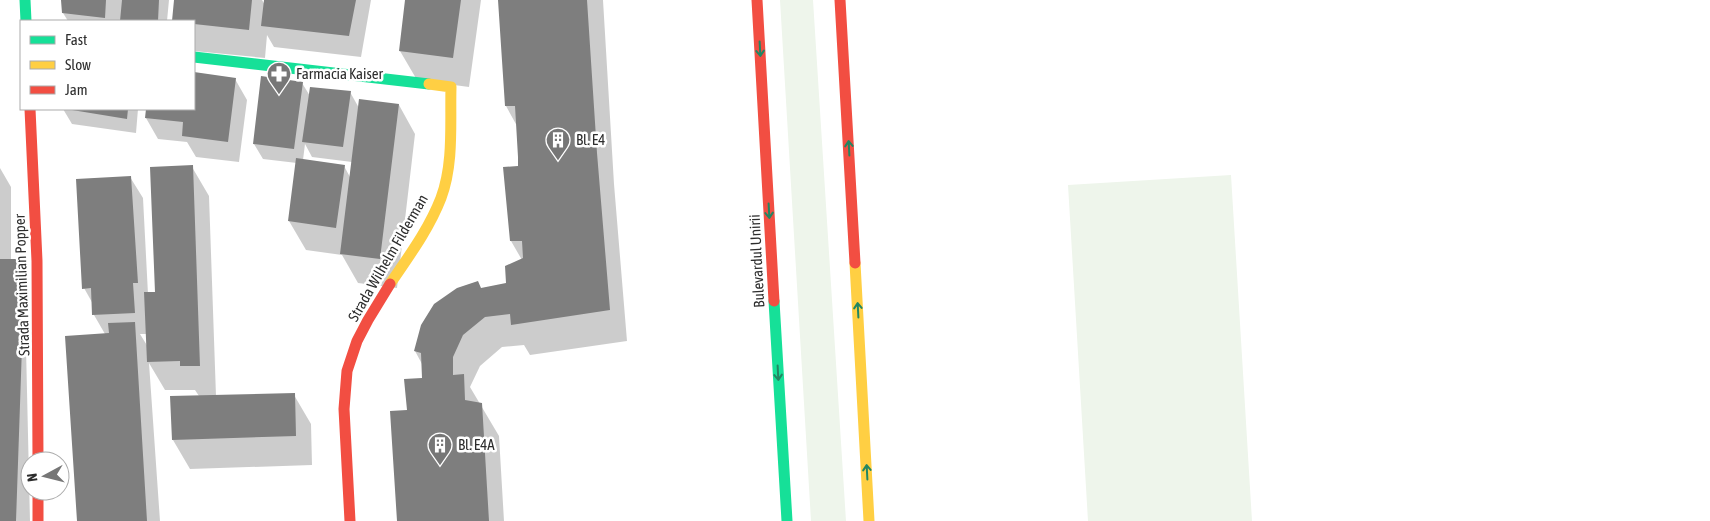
<svg xmlns="http://www.w3.org/2000/svg" width="1710" height="521" font-family="'Asap Condensed',sans-serif">
<style>
.green{fill:#eef5eb}
.shadow{fill:#0003;fill-rule:evenodd}
.building{fill:#7e7e7e}
.lines{fill:none;stroke-linecap:round;stroke-linejoin:round}
.fast{stroke:#16e098;stroke-width:11}
.slow{stroke:#ffcf43;stroke-width:11}
.jam{stroke:#f24e42;stroke-width:11}
.oneway{stroke:#228662}
.labels{text-anchor:middle;stroke-width:5;stroke-linejoin:round;paint-order:stroke}
.poi-label{font-size:15px;fill:#2d2d2d;stroke:#fff;text-anchor:start}
.street-label{font-size:15px;fill:#2d2d2d;stroke:#fff}
</style>
<rect width="100%" height="100%" fill="#fff"/>
<!-- green -->
<path class="green" d="M 780,0 L 813,0 L 846,521 L 811,521 Z
M 1231,175 L 1252,521 L 1088,521 L 1068,185 Z"/>
<!-- shadow -->
<path class="shadow" d="M 63,0 L 169,0 L 167,21 L 68,21 L 63,13 Z
M 175,0 L 262,0 L 265,5 L 265,0 L 371,0 L 361,57 L 274,47 L 267,35 L 265,58 L 194,51 L 194,21 L 173,21 Z
M 407,0 L 481,0 L 469,87 L 417,80 L 400,51 Z
M 500,0 L 603,0 L 614,184 L 627,341 L 530,355 L 524,345 L 502,347 L 480,366 L 470,387 L 499,436 L 504,521 L 399,521 L 408,411 L 423,379 L 422,364 L 415,351 L 481,289 L 507,284 L 522,260 L 511,241 L 519,167 L 517,126 L 506,106 Z
M 194,73 L 235,79 L 247,100 L 239,162 L 196,157 L 187,142 L 158,139 L 146,118 L 147,109 L 194,109 Z
M 302,83 L 310,96 L 350,92 L 359,108 L 399,105 L 415,134 L 397,288 L 358,283 L 342,255 L 306,250 L 289,221 L 297,163 L 263,159 L 254,144 ZM 305,144 L 312,157 L 352,162 L 350,177 L 344,166 L 303,160 Z
M 63,109 L 138,109 L 136,133 L 72,124 Z
M 192,167 L 209,196 L 216,396 L 294,395 L 311,424 L 312,465 L 190,469 L 173,440 L 199,396 L 195,390 L 165,390 L 149,363 L 160,521 L 78,521 L 105,334 L 94,315 L 93,304 L 84,288 L 130,177 L 143,198 L 148,294 L 156,294 ZM 140,334 L 147,334 L 148,347 Z
M 0,168 L 11,187 L 11,260 L 24,260 L 30,521 L 0,521 Z"/>
<!-- building -->
<path class="building" d="M 61,0 L 106,0 L 105,18 L 62,13 Z
M 122,0 L 159,0 L 158,21 L 120,21 Z
M 174,0 L 252,0 L 249,30 L 194,24 L 194,21 L 172,21 Z
M 264,0 L 356,0 L 349,36 L 261,26 Z
M 405,0 L 461,0 L 453,58 L 399,51 Z
M 498,0 L 587,0 L 597,153 L 610,310 L 511,325 L 510,314 L 485,317 L 463,335 L 453,357 L 453,375 L 464,374 L 465,400 L 482,403 L 489,521 L 397,521 L 390,411 L 407,410 L 404,379 L 422,378 L 421,353 L 414,351 L 421,325 L 434,304 L 457,288 L 478,281 L 481,288 L 506,283 L 505,266 L 523,258 L 522,241 L 510,241 L 503,167 L 518,166 L 518,157 L 515,106 L 505,106 Z
M 194,72 L 236,78 L 228,142 L 182,136 L 183,122 L 145,118 L 146,109 L 194,109 Z
M 261,76 L 303,82 L 294,149 L 253,144 Z
M 310,87 L 351,91 L 343,147 L 302,142 Z
M 359,99 L 399,104 L 380,259 L 340,254 Z
M 66,109 L 128,109 L 127,119 Z
M 296,158 L 345,165 L 336,228 L 288,221 Z
M 193,165 L 200,366 L 180,366 L 180,361 L 147,362 L 144,292 L 155,292 L 150,167 Z
M 131,176 L 138,283 L 133,283 L 135,313 L 92,315 L 91,288 L 82,289 L 76,179 Z
M 0,259 L 25,259 L 16,521 L 0,521 Z
M 135,322 L 147,521 L 77,521 L 65,336 L 109,333 L 108,323 Z
M 295,393 L 296,436 L 172,440 L 170,396 Z"/>
<g class="lines">
<!-- fast -->
<path class="fast" d="M 25,0 L 26,21
M 194,57 L 429,84
M 774,301 L 787,521"/>
<!-- slow -->
<path class="slow" d="M 855,263 L 869,521
M 390,284 C 409,256 429,229 441,198 C 454,163 450,123 451,87 L 429,84"/>
<!-- jam -->
<path class="jam" d="M 757,0 L 774,301
M 840,0 L 855,263
M 30,109 L 37,261 L 38,461
M 38,491 L 38,521
M 350,521 L 344,409 L 347,371 L 357,341 L 368,320 L 390,284"/>
</g>
<!-- one-way arrows -->
<defs><path id="oneway-shaft" d="M-6 0H5M1.5-3L5.5 0L1.5 3" fill="none" stroke-width="1.6" stroke-linecap="round" stroke-linejoin="round" transform="scale(1.25)"/></defs>
<g class="oneway">
<use href="#oneway-shaft" transform="translate(760 49) rotate(87)"/>
<use href="#oneway-shaft" transform="translate(849 148) rotate(-93)"/>
<use href="#oneway-shaft" transform="translate(769 211) rotate(87)"/>
<use href="#oneway-shaft" transform="translate(858 310) rotate(-93)"/>
<use href="#oneway-shaft" transform="translate(778 373) rotate(87)"/>
<use href="#oneway-shaft" transform="translate(867 472) rotate(-93)"/>
</g>
<!-- icons -->
<defs>
<symbol id="pharmacy-pin" viewBox="-11 -11 22 30"><path d="M0 17L-7.5 6A9.5 9.5 0 1 1 7.5 6Z" fill="#767676" stroke="#fff"/><path d="M-2-6h4v4h4v4h-4v4h-4v-4h-4v-4h4Z" fill="#fff"/></symbol>
<symbol id="building-pin" viewBox="-11 -11 22 30"><path d="M0 17L-7.5 6A9.5 9.5 0 1 1 7.5 6Z" fill="#767676" stroke="#fff"/><path d="M-4-6H4V6H1V3H-1V6H-4ZM-2.5-4.3h1.7v1.8h-1.7ZM.8-4.3h1.7v1.8H.8ZM-2.5-1h1.7V.8h-1.7ZM.8-1h1.7V.8H.8Z" fill="#fff"/></symbol>
</defs>
<g fill-rule="evenodd">
<use href="#pharmacy-pin" x="265" y="60" width="28" height="38"/>
<use href="#building-pin" x="544" y="126" width="28" height="38"/>
<use href="#building-pin" x="426" y="431" width="28" height="38"/>
</g>
<g class="labels">
<!-- poi labels -->
<g class="poi-label">
<text x="296" y="79">Farmacia Kaiser</text>
<text x="576" y="145">Bl. E4</text>
<text x="458" y="450">Bl. E4A</text>
</g>
<!-- street labels -->
<g class="street-label">
<text transform="translate(388 258) rotate(-60)" y="5">Strada Wilhelm Filderman</text>
<text transform="translate(757 261) rotate(-93)" y="5">Bulevardul Unirii</text>
<text transform="translate(22 285) rotate(-92)" y="5">Strada Maximilian Popper</text>
</g>
</g>
<!-- legend -->
<rect x="20" y="20" width="175" height="90" fill="#ffffff" stroke="#ababab"/>
<rect x="30" y="36" width="25" height="8" fill="#16e098" stroke="#ababab"/>
<text x="65" y="45" font-size="15" fill="#2d2d2d">Fast</text>
<rect x="30" y="61" width="25" height="8" fill="#ffcf43" stroke="#ababab"/>
<text x="65" y="70" font-size="15" fill="#2d2d2d">Slow</text>
<rect x="30" y="86" width="25" height="8" fill="#f24e42" stroke="#ababab"/>
<text x="65" y="95" font-size="15" fill="#2d2d2d">Jam</text>
<!-- north arrow -->
<g transform="translate(45 476) rotate(263)"><circle r="24" fill="#ffffff" stroke="#ababab"/>
<path d="M0-4L9 19L0 12L-9 19Z" fill="#767676"/>
<text y="-8" font-size="14" font-weight="bold" text-anchor="middle" fill="#2d2d2d">N</text>
</g>
</svg>
